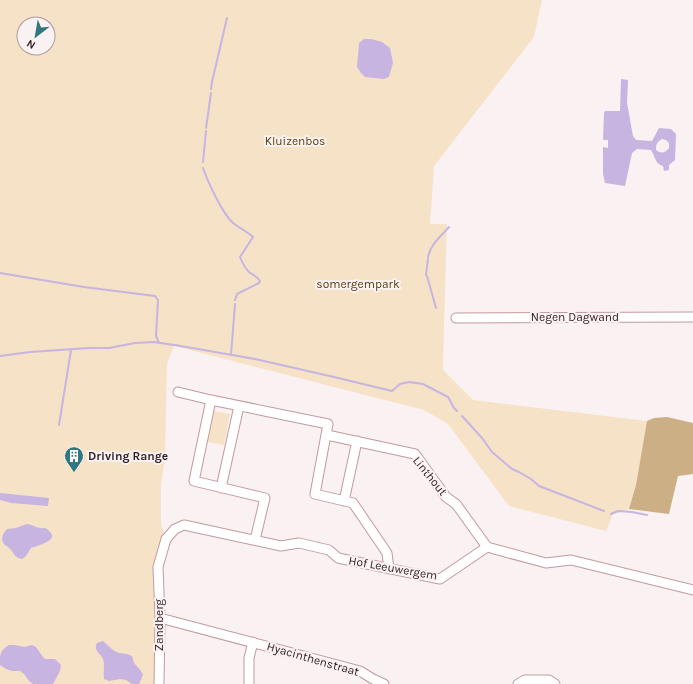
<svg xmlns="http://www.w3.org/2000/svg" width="693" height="684" font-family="Karla,sans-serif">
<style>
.green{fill:#f6e2c6;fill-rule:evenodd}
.forest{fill:#ccaf85}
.water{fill:#c8b4e1;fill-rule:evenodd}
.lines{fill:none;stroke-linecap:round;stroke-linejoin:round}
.stream{stroke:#c8b4e1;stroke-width:2}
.minor-casing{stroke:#c19a9f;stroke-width:11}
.minor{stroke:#fff;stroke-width:9}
.labels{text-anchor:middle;stroke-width:4;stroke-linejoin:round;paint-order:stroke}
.park-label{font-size:12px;fill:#593d05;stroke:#faf1f2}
.street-label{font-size:12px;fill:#2e1f21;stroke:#faf1f2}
.poi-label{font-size:12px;font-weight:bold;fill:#2e1f21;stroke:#faf1f2;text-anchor:start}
</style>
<rect width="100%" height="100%" fill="#faf1f2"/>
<!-- green -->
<path class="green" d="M 0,0 L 542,0 L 534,37 L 434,166 L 430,224 L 447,224 L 444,323 L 443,370 L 473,400 L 647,421 L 636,485 L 629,509 L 613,514 L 606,531 L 509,506 L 448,424 L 424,410 L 174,346 L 167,364 L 165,459 L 161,485 L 161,523 L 166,539 L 158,567 L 159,684 L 0,684 ZM 24,24 L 48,24 L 48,48 L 24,48 Z
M 214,411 L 230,414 L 224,445 L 208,442 Z"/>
<!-- forest -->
<path class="forest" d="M 667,417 L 693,423 L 693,474 L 678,476 L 669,514 L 629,509 L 636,485 L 647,421 L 654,418 Z"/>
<!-- water -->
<path class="water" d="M 364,39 L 371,39 L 382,42 L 390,48 L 393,63 L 389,77 L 384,79 L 365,77 L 361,73 L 357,67 L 359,43 Z
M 621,79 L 628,80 L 627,103 L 633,136 L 636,140 L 652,141 L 659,128 L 671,129 L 676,134 L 675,160 L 669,165 L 669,170 L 664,171 L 663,166 C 655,164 655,156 651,150 L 637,149 L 632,153 L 625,186 L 605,183 L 603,174 L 603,147 L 608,148 L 608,140 L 603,140 L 604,113 L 605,111 L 620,111 ZM 662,139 L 666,140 L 669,143 L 669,148 C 665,153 661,154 656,150 C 656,144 657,142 662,139 Z
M 0,493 L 49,498 L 48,506 L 11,503 L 0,500 Z
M 27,524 C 35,525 36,529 45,528 C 47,529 51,532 52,535 C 54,542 36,546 31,548 L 26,556 L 22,559 C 13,557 15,553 9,548 C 8,547 5,545 4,544 C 0,539 3,533 7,529 L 16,528 Z
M 103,641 L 113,650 L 119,653 L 127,654 L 132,656 L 134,663 L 141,671 L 143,675 L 139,684 L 132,684 L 126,680 L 120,679 L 109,681 L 104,679 C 103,673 105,664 103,659 C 100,653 93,650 97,643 Z
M 9,645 L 15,645 L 24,647 L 32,645 L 36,647 L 43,657 L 45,659 L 55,659 L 61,665 L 60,671 L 53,684 L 33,684 L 29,681 L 24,674 L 20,671 L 12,671 L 6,669 L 0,665 C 0,653 0,651 9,645 Z"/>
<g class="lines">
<!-- stream -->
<path class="stream" d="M 211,89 L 212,82 L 227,18
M 206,128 L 211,93
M 203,162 L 206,131
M 203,168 C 208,182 222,213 233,223 C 239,228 247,231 253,237 L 240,257 C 242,262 245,268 249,272 C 254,276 257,276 260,281 L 259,283 L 237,294 L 235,300
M 428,257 C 430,245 441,236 449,227
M 0,273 L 84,287 L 155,296 L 158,300 L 156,336 L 159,343
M 426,275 L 428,259
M 427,276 L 436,308
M 175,345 L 255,359 L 334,377 L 392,391 L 400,384 L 409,382 L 423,384 L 448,397 L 454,408 L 457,411
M 231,355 L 235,304
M 0,356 L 30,352 L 89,348 L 109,348 L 135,343 L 154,342 L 174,345
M 462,416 L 482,438 L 492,452 L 512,469 L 519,472 L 531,479 L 539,486 L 604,511
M 59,425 L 71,350
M 611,514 L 618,511 L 632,512 L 647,515"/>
<defs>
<path id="minor" d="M 456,318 L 693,317
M 178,392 L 211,400
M 327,435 L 415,454 L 446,497 L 456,504 L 487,547
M 221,488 L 239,406
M 344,501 L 357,441
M 255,540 L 265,498 L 194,481 L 211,400 L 328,424 L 315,494 L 353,503 L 387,553 L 389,569
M 160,618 L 360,671 L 373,679 L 384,684
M 159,684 L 160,618 L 158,567 L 166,539 L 175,529 L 184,525 L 281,546 L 299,543 L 329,550 L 338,558 L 440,579 L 487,547 L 546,563 L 571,560 L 693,590
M 249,684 L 249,658 L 253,642
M 518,684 L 525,680 L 549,680 L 555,684"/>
</defs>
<!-- minor casing -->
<use href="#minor" class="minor-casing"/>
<!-- minor -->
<use href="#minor" class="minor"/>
</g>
<!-- icons -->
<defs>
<symbol id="building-pin" viewBox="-11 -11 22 30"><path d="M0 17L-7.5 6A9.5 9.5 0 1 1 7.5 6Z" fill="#2f7880" stroke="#faf1f2"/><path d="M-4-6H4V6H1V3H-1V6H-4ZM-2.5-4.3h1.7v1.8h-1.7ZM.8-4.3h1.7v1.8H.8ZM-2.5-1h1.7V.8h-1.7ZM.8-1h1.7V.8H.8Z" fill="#fff"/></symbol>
</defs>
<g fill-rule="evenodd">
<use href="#building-pin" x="63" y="445" width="22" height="30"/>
</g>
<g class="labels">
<!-- park labels -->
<g class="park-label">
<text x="295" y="145">Kluizenbos</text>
<text x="358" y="288">somergempark</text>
</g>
<!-- street labels -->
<g class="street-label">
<text x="575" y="321">Negen Dagwand</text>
<text transform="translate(430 476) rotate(51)" y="4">Linthout</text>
<text transform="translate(393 568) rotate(10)" y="4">Hof Leeuwergem</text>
<text transform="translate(159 625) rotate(-90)" y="4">Zandberg</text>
<text transform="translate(313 659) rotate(16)" y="4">Hyacinthenstraat</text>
</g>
<!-- poi labels -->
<g class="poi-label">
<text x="88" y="460">Driving Range</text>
</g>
</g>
<!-- north arrow -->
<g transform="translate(36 36) rotate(211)"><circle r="19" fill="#faf1f2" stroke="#a89d9e"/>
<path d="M0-3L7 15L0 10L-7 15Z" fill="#2f7880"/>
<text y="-6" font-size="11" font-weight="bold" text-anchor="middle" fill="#2e1f21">N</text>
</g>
</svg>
